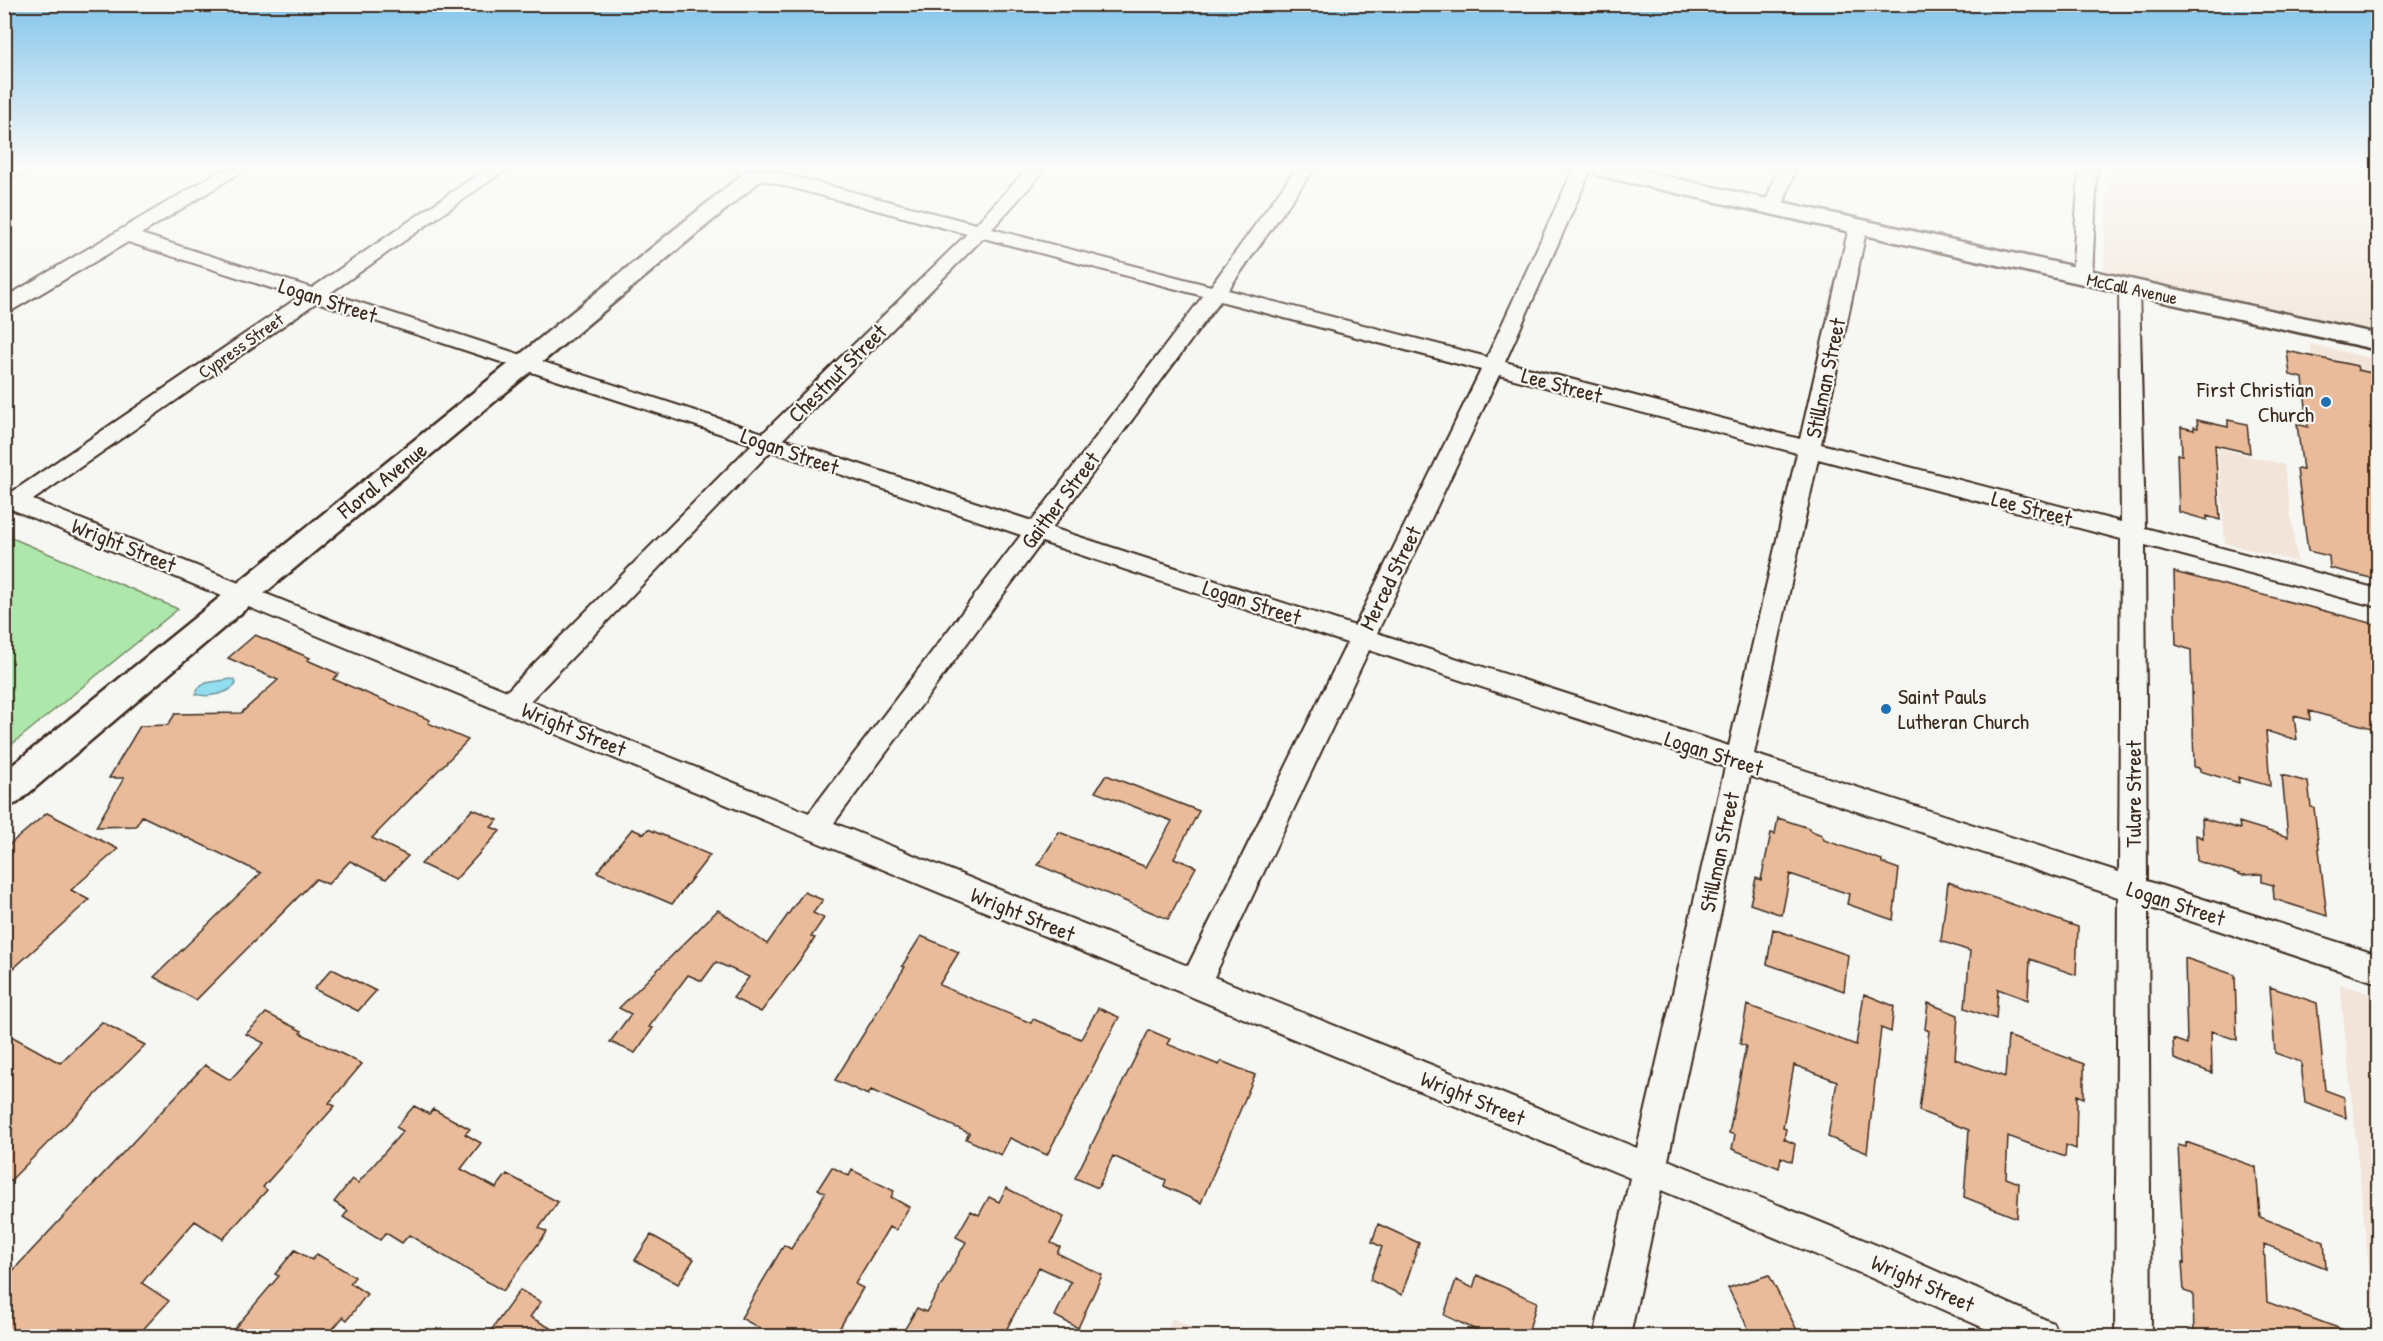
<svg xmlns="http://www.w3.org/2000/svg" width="2383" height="1341" font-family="'Patrick Hand',sans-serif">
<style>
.built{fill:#f2e4d8}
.green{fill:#aee7ab;stroke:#748864;stroke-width:1.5}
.water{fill:#91def0;stroke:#6f969c;stroke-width:1.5}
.building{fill:#e9bb9a;stroke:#3b2a1e;stroke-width:1.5}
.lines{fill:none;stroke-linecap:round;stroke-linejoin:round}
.minor-casing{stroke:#3b2a1e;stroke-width:4}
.secondary-casing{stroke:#3b2a1e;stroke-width:5}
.minor{fill:#f6f6f2;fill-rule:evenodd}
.secondary{fill:#f6f6f2;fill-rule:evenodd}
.poi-dot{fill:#1f6fb2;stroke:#f6f6f2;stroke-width:2}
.labels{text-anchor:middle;stroke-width:4.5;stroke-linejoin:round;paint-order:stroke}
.far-street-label{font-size:18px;fill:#3b2a1e;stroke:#f6f6f2}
.street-label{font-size:22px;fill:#3b2a1e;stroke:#f6f6f2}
.poi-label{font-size:22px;fill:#3b2a1e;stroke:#f6f6f2;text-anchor:end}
</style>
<rect width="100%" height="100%" fill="#f6f6f2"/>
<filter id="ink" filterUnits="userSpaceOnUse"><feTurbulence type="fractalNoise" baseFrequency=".0167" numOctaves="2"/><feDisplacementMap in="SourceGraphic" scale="12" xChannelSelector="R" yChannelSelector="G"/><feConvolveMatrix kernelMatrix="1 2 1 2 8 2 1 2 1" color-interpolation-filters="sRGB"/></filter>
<g filter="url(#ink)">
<!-- built -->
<path class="built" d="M 2108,170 L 2378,170 L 2378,334 L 2104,273 Z
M 2310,344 L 2378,360 L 2378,442 L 2325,429 Z
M 2218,448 L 2284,465 L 2297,562 L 2225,543 Z
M 2340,984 L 2371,994 L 2378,993 L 2378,1336 L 2376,1336 Z
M 1172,1318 L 1209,1336 L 1165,1336 Z"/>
<!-- green -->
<path class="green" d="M 5,535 L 178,609 L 5,750 Z"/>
<!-- water -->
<path class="water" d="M 231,679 L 235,680 L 236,684 C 229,694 207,698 196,694 L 198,688 L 206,683 Z"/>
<!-- building -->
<path class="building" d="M 2287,351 L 2357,366 L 2358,370 L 2376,374 L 2379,386 L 2379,437 L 2372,435 L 2379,473 L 2379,580 L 2330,568 L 2329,556 L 2308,551 L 2297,469 L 2303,470 L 2297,424 L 2308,427 L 2303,378 L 2290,375 Z
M 2197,420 L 2228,427 L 2228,420 L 2247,424 L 2250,453 L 2215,445 L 2220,520 L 2207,516 L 2207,520 L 2179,512 L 2177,454 L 2182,455 L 2181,427 L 2194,430 L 2194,427 L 2198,428 Z
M 2174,572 L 2379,625 L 2379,730 L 2309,711 L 2310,720 L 2294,716 L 2297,740 L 2266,731 L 2270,786 L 2238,777 L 2239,783 L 2200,771 L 2200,768 L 2194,767 L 2191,650 L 2176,645 Z
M 255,635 L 310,658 L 307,660 L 339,674 L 333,679 L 430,720 L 428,723 L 468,740 L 372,838 L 408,856 L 386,879 L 350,861 L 328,884 L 316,879 L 196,1000 L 154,977 L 261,873 L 142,816 L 136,826 L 96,827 L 124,778 L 109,778 L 140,726 L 168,725 L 175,714 L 241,713 L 278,680 L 228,658 Z
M 1106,775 L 1199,811 L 1174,858 L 1196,867 L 1168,919 L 1038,865 L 1059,832 L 1146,867 L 1172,821 L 1095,792 Z
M 2282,775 L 2308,782 L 2311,807 L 2314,808 L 2327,916 L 2274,899 L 2273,885 L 2262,882 L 2262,874 L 2242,875 L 2197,861 L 2196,835 L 2203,838 L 2202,818 L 2240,829 L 2239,822 L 2288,837 Z
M 473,809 L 498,820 L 491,827 L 500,831 L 455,880 L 421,864 Z
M 47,813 L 118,849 L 71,890 L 89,900 L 4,977 L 4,849 Z
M 1778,818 L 1809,828 L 1809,830 L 1822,835 L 1824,840 L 1882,860 L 1882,863 L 1899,869 L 1893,920 L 1847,904 L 1849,894 L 1790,874 L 1782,915 L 1750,904 L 1756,878 L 1761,880 L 1771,833 L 1775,834 Z
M 632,829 L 644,834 L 648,829 L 710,855 L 672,904 L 597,872 Z
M 1948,882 L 2078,927 L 2076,975 L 2030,959 L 2028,1000 L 1998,989 L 1996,1019 L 1965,1008 L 1970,951 L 1941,941 Z
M 804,892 L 823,900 L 813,913 L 824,918 L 811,937 L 815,938 L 802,957 L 761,1012 L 733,998 L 749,977 L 716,962 L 702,981 L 688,975 L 649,1027 L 653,1028 L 635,1053 L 610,1042 L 631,1014 L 619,1008 L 718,910 L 767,944 Z
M 1773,929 L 1848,955 L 1844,991 L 1767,964 Z
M 921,936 L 959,952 L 939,985 L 1031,1023 L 1033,1019 L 1081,1039 L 1098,1008 L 1119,1017 L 1047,1155 L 1010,1138 L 1001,1155 L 966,1139 L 969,1133 L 871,1090 L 868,1095 L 835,1080 L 905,967 L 902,966 Z
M 2185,958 L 2235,975 L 2237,1040 L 2211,1031 L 2212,1073 L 2174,1059 L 2173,1039 L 2187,1044 Z
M 332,969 L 376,991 L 358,1011 L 314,989 Z
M 2270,987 L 2317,1003 L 2325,1090 L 2344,1097 L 2346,1118 L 2305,1103 L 2301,1062 L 2275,1053 Z
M 1864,994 L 1894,1006 L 1891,1032 L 1881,1028 L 1867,1153 L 1828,1137 L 1837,1081 L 1794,1065 L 1783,1128 L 1786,1129 L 1784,1139 L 1795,1144 L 1792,1162 L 1781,1157 L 1779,1168 L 1732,1149 L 1735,1135 L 1729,1133 L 1746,1046 L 1740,1044 L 1747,1005 L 1856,1045 Z
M 1928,1003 L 1958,1015 L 1955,1059 L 2005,1077 L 2008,1036 L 2084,1064 L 2084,1098 L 2077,1095 L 2076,1149 L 2066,1145 L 2065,1157 L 2008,1136 L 2006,1178 L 2019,1183 L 2017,1218 L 1964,1197 L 1969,1130 L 1919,1111 L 1929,1031 L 1925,1029 Z
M 266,1013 L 302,1031 L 300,1033 L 362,1064 L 329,1103 L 335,1106 L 263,1187 L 267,1190 L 223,1239 L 195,1221 L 153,1269 L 142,1283 L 169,1301 L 137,1336 L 4,1336 L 4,1280 L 205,1065 L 230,1080 L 264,1043 L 246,1034 Z
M 102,1022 L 145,1045 L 4,1187 L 4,1032 L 60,1063 Z
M 1149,1030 L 1170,1039 L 1167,1044 L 1219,1065 L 1221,1061 L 1255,1075 L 1201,1203 L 1164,1186 L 1166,1180 L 1113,1156 L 1098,1188 L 1075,1178 Z
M 414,1106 L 429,1114 L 433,1109 L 470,1129 L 465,1134 L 481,1143 L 461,1169 L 496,1188 L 507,1174 L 558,1202 L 539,1228 L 547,1232 L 503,1291 L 409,1235 L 402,1243 L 386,1233 L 380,1240 L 343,1217 L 348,1211 L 334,1202 L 352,1179 L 358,1183 L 403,1131 L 396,1127 Z
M 2186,1142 L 2256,1167 L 2260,1217 L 2324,1242 L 2326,1268 L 2264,1244 L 2267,1302 L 2355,1334 L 2355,1336 L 2194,1336 L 2193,1294 L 2184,1291 L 2182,1262 L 2184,1263 L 2178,1145 L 2186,1147 Z
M 832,1167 L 849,1176 L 852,1170 L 894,1191 L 891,1197 L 909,1207 L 896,1230 L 889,1227 L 855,1284 L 863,1288 L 835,1336 L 774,1336 L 741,1318 L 784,1245 L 791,1249 L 825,1193 L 818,1189 Z
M 1006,1188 L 1064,1217 L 1051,1243 L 1060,1247 L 1057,1253 L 1102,1275 L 1078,1328 L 1055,1316 L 1071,1282 L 1039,1267 L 1003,1336 L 901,1336 L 917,1308 L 926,1312 L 966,1242 L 956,1237 L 971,1211 L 979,1215 L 989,1197 L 999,1202 Z
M 1378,1224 L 1419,1243 L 1402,1295 L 1370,1280 L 1382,1247 L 1372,1242 Z
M 651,1235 L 694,1259 L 678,1284 L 635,1260 Z
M 295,1250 L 312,1260 L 317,1254 L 355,1277 L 350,1283 L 367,1294 L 347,1320 L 343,1317 L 327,1336 L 228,1336 L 279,1276 L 275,1274 Z
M 1477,1275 L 1537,1302 L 1527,1336 L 1489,1336 L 1444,1315 L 1456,1280 L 1473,1288 Z
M 1769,1275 L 1800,1336 L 1752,1336 L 1728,1288 Z
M 520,1290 L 541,1302 L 530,1317 L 565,1336 L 487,1336 Z"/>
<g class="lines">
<defs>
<path id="minor" d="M 4,170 L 26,170 L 23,174 L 4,182 Z
M 222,170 L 244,170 L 141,234 L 312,288 L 484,170 L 505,170 L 330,293 L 763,433 L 967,234 L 740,174 L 737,170 L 768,170 L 976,224 L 1026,170 L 1045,170 L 992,229 L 1211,286 L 1295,170 L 1313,170 L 1228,290 L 1487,357 L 1573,170 L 1591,170 L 1505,362 L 1800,439 L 1849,227 L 1851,223 L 1865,223 L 1867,227 L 1821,444 L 2121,522 L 2119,288 L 2122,284 L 2136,284 L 2139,288 L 2145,528 L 2378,589 L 2378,607 L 2145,545 L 2147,881 L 2378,955 L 2378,983 L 2148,907 L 2151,1336 L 2115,1336 L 2118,897 L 1750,776 L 1668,1160 L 1891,1251 L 2053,1323 L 2058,1336 L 2002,1336 L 1867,1276 L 1661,1190 L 1630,1336 L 1594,1336 L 1630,1178 L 4,506 L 4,489 L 12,492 L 299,297 L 128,242 L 11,311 L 4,313 L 4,298 ZM 983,238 L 1203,296 L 1032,521 L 783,439 ZM 1220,301 L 1481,370 L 1355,626 L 1052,528 ZM 317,302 L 752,444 L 507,691 L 33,500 ZM 1499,375 L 1797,453 L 1729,746 L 1377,633 ZM 771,451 L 1021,535 L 809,813 L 530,701 ZM 1818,459 L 2121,539 L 2119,872 L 1754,754 ZM 1042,542 L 1347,643 L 1188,966 L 834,823 ZM 1369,650 L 1725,767 L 1637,1148 L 1214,977 Z
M 1777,170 L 1795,170 L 1782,208 L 1779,212 L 1767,212 L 1764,208 Z
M 2079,170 L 2097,170 L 2092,278 L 2089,282 L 2075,282 L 2072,278 Z"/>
<path id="secondary" d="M 748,170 L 773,170 L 254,602 L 17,803 L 4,808 L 4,772 Z
M 1594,170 L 1637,170 L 2378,334 L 2378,350 L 1605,177 L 1597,175 Z"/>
</defs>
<!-- minor casing -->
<use href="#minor" class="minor-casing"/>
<!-- secondary casing -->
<use href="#secondary" class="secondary-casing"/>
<!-- minor -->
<use href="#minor" class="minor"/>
<!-- secondary -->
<use href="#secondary" class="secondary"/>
</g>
</g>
<!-- sky -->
<linearGradient id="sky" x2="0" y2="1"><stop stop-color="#85c5eb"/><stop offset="0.47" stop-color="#fbfbf9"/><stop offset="1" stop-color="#fbfbf9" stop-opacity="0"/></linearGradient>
<rect width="2383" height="358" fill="url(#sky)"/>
<!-- markers -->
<g class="poi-dot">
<circle cx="2326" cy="402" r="6"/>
<circle cx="1886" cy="709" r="6"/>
</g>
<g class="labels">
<!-- far-street labels -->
<g class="far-street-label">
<text transform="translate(2132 289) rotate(12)" y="6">McCall Avenue</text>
<text transform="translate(241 346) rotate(-35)" y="6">Cypress Street</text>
</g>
<!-- street labels -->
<g class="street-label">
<text transform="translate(328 300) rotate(18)" y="8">Logan Street</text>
<text transform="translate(837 373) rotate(-45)" y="8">Chestnut Street</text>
<text transform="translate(1825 378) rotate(-78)" y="8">Stillman Street</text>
<text transform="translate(1562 385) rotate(15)" y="8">Lee Street</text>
<text transform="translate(790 451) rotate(19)" y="8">Logan Street</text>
<text transform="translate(382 480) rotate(-39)" y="8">Floral Avenue</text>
<text transform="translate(1060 500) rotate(-53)" y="8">Gaither Street</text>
<text transform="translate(2032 508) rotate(15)" y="8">Lee Street</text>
<text transform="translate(124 545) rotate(22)" y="8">Wright Street</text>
<text transform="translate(1390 578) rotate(-64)" y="8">Merced Street</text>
<text transform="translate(1252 602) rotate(18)" y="8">Logan Street</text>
<text transform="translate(574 729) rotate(22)" y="8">Wright Street</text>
<text transform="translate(1714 753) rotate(18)" y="8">Logan Street</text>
<text transform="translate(2133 794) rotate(-90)" y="8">Tulare Street</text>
<text transform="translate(1719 852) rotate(-78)" y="8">Stillman Street</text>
<text transform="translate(2176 903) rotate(18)" y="8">Logan Street</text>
<text transform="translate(1023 914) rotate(22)" y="8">Wright Street</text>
<text transform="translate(1473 1098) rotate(22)" y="8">Wright Street</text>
<text transform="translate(1923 1283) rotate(24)" y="8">Wright Street</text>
</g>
<!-- poi labels -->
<g class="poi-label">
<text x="2314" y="397">First Christian<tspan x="2314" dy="25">Church</tspan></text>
<text x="1898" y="704" text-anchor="start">Saint Pauls<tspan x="1898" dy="25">Lutheran Church</tspan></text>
</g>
</g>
<!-- margin -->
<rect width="2383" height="1341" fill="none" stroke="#f6f6f2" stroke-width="24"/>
<rect x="12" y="12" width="2359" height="1317" fill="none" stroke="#3b2a1e" stroke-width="2" filter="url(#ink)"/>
</svg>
